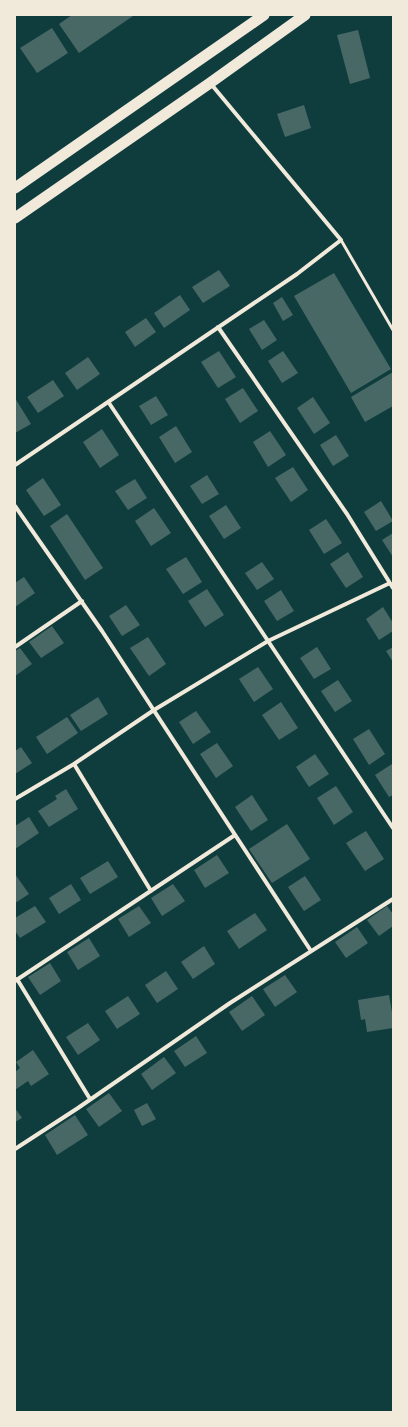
<svg xmlns="http://www.w3.org/2000/svg" width="408" height="1427" font-family="Helvetica,sans-serif">
<style>
.building{fill:#486865}
.lines{fill:none;stroke-linecap:round;stroke-linejoin:round}
.service{stroke:#f1e9da;stroke-width:3}
.minor{stroke:#f1e9da;stroke-width:4}
.trunk{stroke:#f1e9da;stroke-width:11}
</style>
<rect width="100%" height="100%" fill="#0f3d3e"/>
<!-- building -->
<path class="building" d="M 72,15 L 132,15 L 133,16 L 79,53 L 59,24 Z
M 52,28 L 68,53 L 37,73 L 20,48 Z
M 358,30 L 370,78 L 350,84 L 337,35 Z
M 304,105 L 311,128 L 285,137 L 277,114 Z
M 219,270 L 230,286 L 203,303 L 192,287 Z
M 334,273 L 391,369 L 351,393 L 294,296 Z
M 180,295 L 190,310 L 164,328 L 154,313 Z
M 282,297 L 293,315 L 283,321 L 273,303 Z
M 146,318 L 156,332 L 135,347 L 125,332 Z
M 264,320 L 277,340 L 262,350 L 249,329 Z
M 219,351 L 236,377 L 218,388 L 201,362 Z
M 283,351 L 298,373 L 282,383 L 268,361 Z
M 88,357 L 100,374 L 77,390 L 65,373 Z
M 393,372 L 393,406 L 365,422 L 351,397 Z
M 53,380 L 64,396 L 38,413 L 27,397 Z
M 243,388 L 258,411 L 240,423 L 225,399 Z
M 156,396 L 168,415 L 151,425 L 139,406 Z
M 313,397 L 330,423 L 314,434 L 297,408 Z
M 15,398 L 31,424 L 15,433 Z
M 176,426 L 192,452 L 175,463 L 159,437 Z
M 102,429 L 119,455 L 100,468 L 83,442 Z
M 270,431 L 286,455 L 268,467 L 253,442 Z
M 336,435 L 349,456 L 333,466 L 320,445 Z
M 293,467 L 308,490 L 291,502 L 275,478 Z
M 207,475 L 219,494 L 202,504 L 190,486 Z
M 43,478 L 61,505 L 44,516 L 26,490 Z
M 135,479 L 147,498 L 128,510 L 115,491 Z
M 381,501 L 393,521 L 376,531 L 364,512 Z
M 226,505 L 241,528 L 224,539 L 209,516 Z
M 154,508 L 171,533 L 151,546 L 135,521 Z
M 67,514 L 103,568 L 85,580 L 50,526 Z
M 326,519 L 342,543 L 324,554 L 309,530 Z
M 393,533 L 393,557 L 382,540 Z
M 348,552 L 363,577 L 346,588 L 330,564 Z
M 186,557 L 202,582 L 183,594 L 166,569 Z
M 262,562 L 274,579 L 257,590 L 245,573 Z
M 24,577 L 35,593 L 15,607 L 15,583 Z
M 207,589 L 224,615 L 205,627 L 188,601 Z
M 281,590 L 294,611 L 277,621 L 264,601 Z
M 126,605 L 140,625 L 122,636 L 109,616 Z
M 383,607 L 393,623 L 393,631 L 379,640 L 366,619 Z
M 52,626 L 64,643 L 41,658 L 29,642 Z
M 148,637 L 166,664 L 149,676 L 130,648 Z
M 317,647 L 331,669 L 314,679 L 300,658 Z
M 393,647 L 393,662 L 386,651 Z
M 20,648 L 32,664 L 15,676 L 15,651 Z
M 258,667 L 273,689 L 254,702 L 239,679 Z
M 338,680 L 352,701 L 335,712 L 321,691 Z
M 98,697 L 108,714 L 81,731 L 70,715 Z
M 281,702 L 298,728 L 279,740 L 262,715 Z
M 196,711 L 211,732 L 193,744 L 179,722 Z
M 67,717 L 78,733 L 47,754 L 36,737 Z
M 369,729 L 385,754 L 369,765 L 353,739 Z
M 217,743 L 233,766 L 216,778 L 200,754 Z
M 21,747 L 32,763 L 15,774 L 15,751 Z
M 315,754 L 329,774 L 309,787 L 296,767 Z
M 392,764 L 393,766 L 393,795 L 389,797 L 375,775 Z
M 336,786 L 353,812 L 334,825 L 317,798 Z
M 66,789 L 78,809 L 49,827 L 38,811 L 57,799 L 55,796 Z
M 252,795 L 268,820 L 251,831 L 235,807 Z
M 29,817 L 39,833 L 15,849 L 15,826 Z
M 287,824 L 310,859 L 272,883 L 249,849 Z
M 366,831 L 384,859 L 365,871 L 346,843 Z
M 217,855 L 229,873 L 205,888 L 194,870 Z
M 108,861 L 118,877 L 90,894 L 80,878 Z
M 15,874 L 29,894 L 15,903 Z
M 305,876 L 321,900 L 304,911 L 288,887 Z
M 71,884 L 81,900 L 59,914 L 49,898 Z
M 173,884 L 185,901 L 162,916 L 151,898 Z
M 35,906 L 46,922 L 20,938 L 15,931 L 15,918 Z
M 139,906 L 151,923 L 129,937 L 118,919 Z
M 387,906 L 393,914 L 393,926 L 379,936 L 367,920 Z
M 255,913 L 267,930 L 239,949 L 227,931 Z
M 357,927 L 368,943 L 346,958 L 335,942 Z
M 89,938 L 100,956 L 78,970 L 67,952 Z
M 204,946 L 215,964 L 193,979 L 181,962 Z
M 50,963 L 61,981 L 40,995 L 28,977 Z
M 166,971 L 178,989 L 157,1003 L 145,985 Z
M 285,975 L 297,992 L 275,1007 L 263,989 Z
M 389,995 L 393,1018 L 393,1028 L 367,1032 L 365,1019 L 361,1020 L 358,1000 Z
M 128,996 L 140,1014 L 117,1029 L 105,1011 Z
M 252,996 L 265,1015 L 242,1031 L 229,1012 Z
M 88,1023 L 100,1040 L 78,1055 L 66,1037 Z
M 196,1036 L 207,1053 L 185,1067 L 174,1051 Z
M 33,1050 L 49,1074 L 31,1086 L 28,1081 L 15,1090 L 15,1072 L 20,1068 L 16,1062 Z
M 164,1057 L 176,1073 L 152,1090 L 141,1074 Z
M 109,1093 L 122,1111 L 99,1127 L 86,1109 Z
M 147,1103 L 156,1119 L 142,1126 L 134,1110 Z
M 15,1108 L 22,1118 L 15,1122 Z
M 75,1115 L 88,1135 L 57,1155 L 45,1135 Z"/>
<g class="lines">
<!-- service -->
<path class="service" d="M 341,240 L 393,330"/>
<!-- minor -->
<path class="minor" d="M 218,327 L 347,514 L 393,588
M 109,403 L 393,828
M 15,465 L 297,274 L 341,240 L 211,84
M 15,506 L 102,631 L 311,951
M 15,647 L 82,601
M 74,764 L 151,891
M 15,799 L 74,764 L 154,710 L 268,641 L 390,583
M 17,979 L 90,1099
M 15,981 L 235,835
M 15,1149 L 78,1108 L 230,1003 L 393,899"/>
<!-- trunk -->
<path class="trunk" d="M 15,188 L 264,15
M 15,218 L 210,83 L 305,15"/>
</g>
<!-- border -->
<rect width="408" height="1427" fill="none" stroke="#f1e9da" stroke-width="32"/>
</svg>
